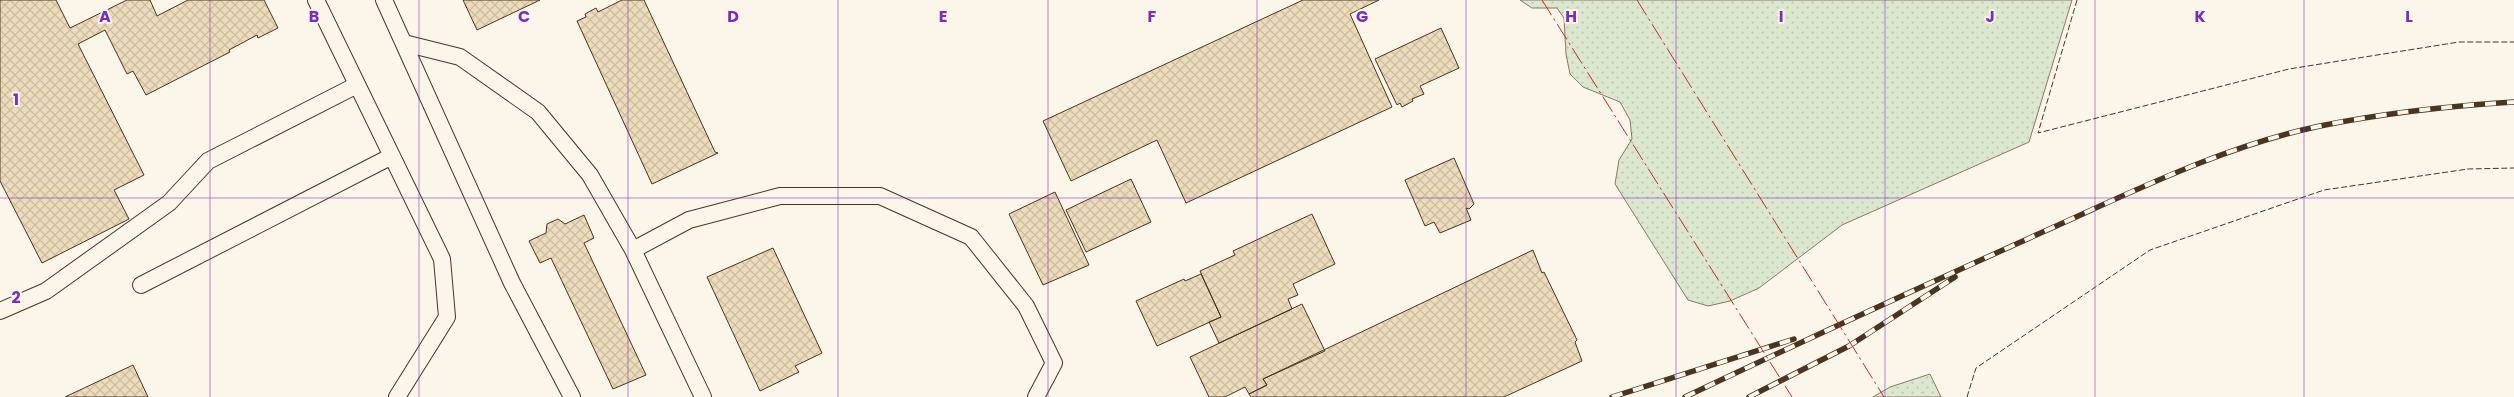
<svg xmlns="http://www.w3.org/2000/svg" width="2514" height="397" font-family="Poppins,sans-serif">
<style>
.grass{fill:url(#grass-dots);stroke:#887966}
.building{fill:url(#building-cross-hatch);stroke:#4a3520}
.lines{fill:none;stroke-linecap:round;stroke-linejoin:round}
.service-casing{stroke:#4a3520;stroke-width:18}
.service{stroke:#fbf6e9;stroke-width:16}
.rail-casing{stroke:#4a3520;stroke-width:5.5}
.rail{stroke:#fbf6e9;stroke-width:4;stroke-dasharray:11;stroke-linecap:butt}
.fence{stroke:#4a3520;stroke-width:1;stroke-dasharray:6 2.5;stroke-linecap:butt}
.power{stroke:#c62828;stroke-width:1;stroke-dasharray:18 4 2.5 4;stroke-linecap:butt}
.grid{fill:none;stroke:#7b2cbf;stroke-width:1;stroke-opacity:0.55}
.grid-label{font-size:16px;text-anchor:middle;font-weight:bold;fill:#7b2cbf;stroke:#fbf6e9;stroke-width:4;stroke-linejoin:round;paint-order:stroke}
</style>
<defs>
<pattern id="grass-dots" width="8" height="8" patternUnits="userSpaceOnUse" patternTransform="scale(1.25)"><rect width="8" height="8" fill="#dce7d0"/><path d="M2 2h.1M6 6h.1" fill="none" stroke="#bec7b2" stroke-width="1.8" stroke-linecap="round"/></pattern>
<pattern id="building-cross-hatch" width="8" height="8" patternUnits="userSpaceOnUse" patternTransform="scale(1.25)"><rect width="8" height="8" fill="#ecdcbc"/><path d="M0 0l8 8M0 8l8-8" fill="none" stroke="#ccbda1"/></pattern>
</defs>
<rect width="100%" height="100%" fill="#fbf6e9"/>
<!-- grass -->
<path class="grass" d="M 1520,0 L 2072,0 L 2029,142 L 1842,225 L 1759,288 L 1730,301 L 1708,306 L 1688,300 L 1615,184 L 1619,160 L 1632,139 L 1630,120 L 1620,102 L 1583,87 L 1570,74 L 1566,54 L 1564,18 L 1557,8 L 1532,8 Z
M 1930,374 L 1941,397 L 1873,397 L 1890,387 Z"/>
<!-- building -->
<path class="building" d="M 0,0 L 56,0 L 70,28 L 127,0 L 150,0 L 157,16 L 188,0 L 264,0 L 278,28 L 258,38 L 257,35 L 229,50 L 230,52 L 146,95 L 133,71 L 127,74 L 105,30 L 78,44 L 144,175 L 114,190 L 129,219 L 42,263 L 0,181 Z
M 463,0 L 540,0 L 477,30 Z
M 622,0 L 644,0 L 715,152 L 718,153 L 652,184 L 577,21 L 586,17 L 585,14 L 596,8 L 598,12 Z
M 1303,0 L 1379,0 L 1350,14 L 1392,107 L 1186,203 L 1157,140 L 1071,181 L 1043,121 Z
M 1441,28 L 1459,68 L 1420,86 L 1424,94 L 1412,99 L 1413,101 L 1402,107 L 1400,103 L 1397,105 L 1375,59 Z
M 1454,158 L 1474,204 L 1469,209 L 1466,208 L 1471,220 L 1440,233 L 1434,222 L 1425,226 L 1405,180 Z
M 1131,179 L 1151,222 L 1086,252 L 1066,210 Z
M 1055,192 L 1089,265 L 1043,285 L 1009,214 Z
M 1312,214 L 1335,264 L 1293,284 L 1298,295 L 1288,299 L 1292,309 L 1219,343 L 1209,322 L 1221,317 L 1200,271 L 1235,255 L 1233,251 Z
M 584,215 L 594,238 L 584,243 L 646,375 L 613,389 L 551,258 L 540,263 L 529,241 L 546,233 L 547,224 L 558,219 L 565,224 Z
M 773,248 L 822,353 L 795,366 L 799,372 L 760,391 L 707,277 Z
M 1533,250 L 1542,273 L 1544,272 L 1577,340 L 1575,342 L 1582,361 L 1504,397 L 1251,397 L 1249,394 L 1267,385 L 1263,379 Z
M 1201,274 L 1221,317 L 1157,346 L 1136,301 L 1184,279 L 1185,281 Z
M 1302,304 L 1325,351 L 1263,379 L 1267,385 L 1249,394 L 1245,387 L 1225,397 L 1209,397 L 1190,357 Z
M 133,365 L 148,397 L 65,397 Z"/>
<g class="lines">
<defs>
<path id="service" d="M 316,0 L 442,259 L 447,317 L 397,397
M 384,0 L 512,283 L 572,397
M 404,43 L 460,57 L 538,112 L 590,175 L 633,250 L 703,397
M 633,250 L 689,220 L 780,196 L 880,196 L 971,237 L 1026,306 L 1054,363 L 1036,397
M 141,285 L 392,156
M 0,311 L 46,291 L 169,203 L 208,161 L 357,85"/>
</defs>
<!-- service casing -->
<use href="#service" class="service-casing"/>
<!-- service -->
<use href="#service" class="service"/>
<defs>
<path id="rail" d="M 1612,397 L 1794,339
M 1685,397 C 1805,340 1925,285 2045,231 C 2134,191 2224,146 2320,126 C 2384,113 2449,106 2514,102
M 1749,397 L 1849,346 L 1955,277"/>
</defs>
<!-- rail casing -->
<use href="#rail" class="rail-casing"/>
<!-- rail -->
<use href="#rail" class="rail"/>
<!-- fence -->
<path class="fence" d="M 2077,0 L 2038,133 L 2289,69 L 2459,42 L 2514,42
M 1967,397 L 1976,368 L 2150,250 L 2324,190 L 2468,169 L 2514,168"/>
<!-- power -->
<path class="power" d="M 1542,0 L 1792,397
M 1637,0 L 1884,397"/>
</g>
<!-- grid -->
<path class="grid" d="M 210,0 L 210,397M 419,0 L 419,397M 628,0 L 628,397M 838,0 L 838,397M 1048,0 L 1048,397M 1257,0 L 1257,397M 1466,0 L 1466,397M 1676,0 L 1676,397M 1885,0 L 1885,397M 2095,0 L 2095,397M 2304,0 L 2304,397M 0,198 L 2514,198"/>
<g class="grid-label">
<text x="105" y="22">A</text>
<text x="314" y="22">B</text>
<text x="524" y="22">C</text>
<text x="733" y="22">D</text>
<text x="943" y="22">E</text>
<text x="1152" y="22">F</text>
<text x="1362" y="22">G</text>
<text x="1571" y="22">H</text>
<text x="1781" y="22">I</text>
<text x="1990" y="22">J</text>
<text x="2200" y="22">K</text>
<text x="2409" y="22">L</text>
<text x="16" y="105">1</text>
<text x="16" y="303">2</text>
</g>
</svg>
